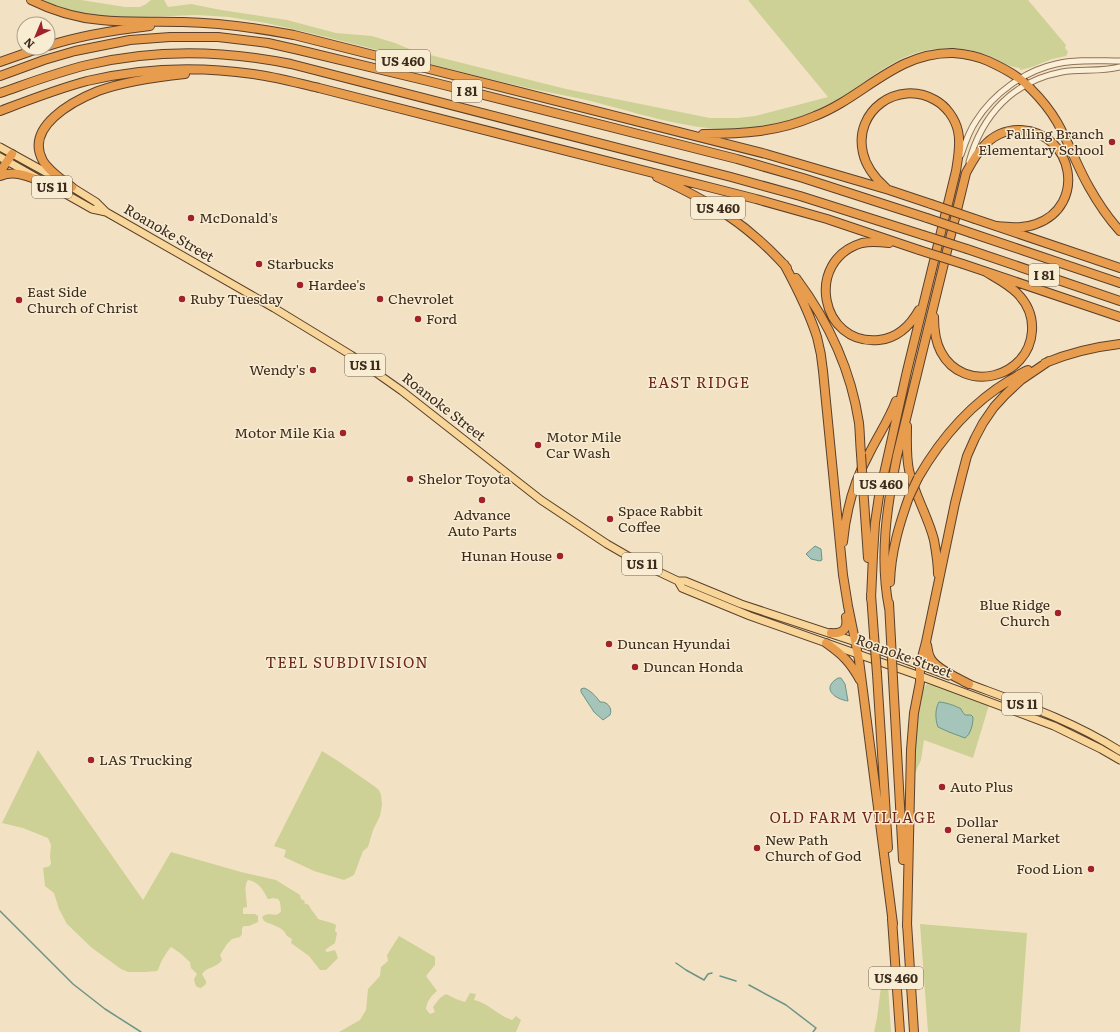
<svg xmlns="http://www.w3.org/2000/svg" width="1120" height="1032" font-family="Literata,serif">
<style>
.green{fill:#cdd195}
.water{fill:#a5c4ba;stroke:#6b9488}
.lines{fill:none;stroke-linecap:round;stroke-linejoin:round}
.stream{stroke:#6b9488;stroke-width:1.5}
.minor-casing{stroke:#8e7258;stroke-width:7}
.major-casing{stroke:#5b402c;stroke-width:9}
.highway-casing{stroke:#5b402c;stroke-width:10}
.minor{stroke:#fcefd7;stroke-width:5}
.major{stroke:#f8d598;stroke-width:7}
.highway{stroke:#e89c4d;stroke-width:8}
.highway-bridge-casing{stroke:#5b402c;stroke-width:10;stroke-linecap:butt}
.highway-bridge{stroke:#e89c4d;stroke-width:8}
.poi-dot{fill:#a22229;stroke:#f8ecd3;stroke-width:1.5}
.labels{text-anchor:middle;stroke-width:3;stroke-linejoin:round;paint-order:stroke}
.shield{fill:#f8ecd3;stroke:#746554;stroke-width:1}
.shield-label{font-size:13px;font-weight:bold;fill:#3c2b1d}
.poi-label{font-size:14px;fill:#3c2b1d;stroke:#f8ecd3;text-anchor:start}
.street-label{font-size:14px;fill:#3c2b1d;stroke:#f8ecd3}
.neighbourhood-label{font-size:15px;letter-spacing:1px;fill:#6d2619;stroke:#f8ecd3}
</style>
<rect width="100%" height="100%" fill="#f2e2c3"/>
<!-- green -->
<path class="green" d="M 40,0 L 81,0 L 125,7 L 140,7 L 146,4 L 151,0 L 164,0 L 168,7 L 191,4 L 221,10 L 287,20 L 336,33 L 372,36 L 395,43 L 414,51 L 566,89 L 710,118 L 738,118 L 755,116 L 828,97 L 748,0 L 1028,0 L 1066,45 L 1065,48 L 1068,52 L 1066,56 L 1052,59 L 1032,67 L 1020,70 L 1020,68 C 1008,67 999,60 987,55 C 971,49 954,47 936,49 C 898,52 870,80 839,99 C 815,113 777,127 749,129 C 692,133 637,112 582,99 C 564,95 546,92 528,88 C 440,68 354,42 266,23 L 229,17 L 197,15 L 119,18 L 94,16 L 70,11 L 54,6 Z
M 927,684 L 932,685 L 989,705 L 973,758 L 924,740 L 921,760 L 915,773 C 915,758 916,692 927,684 Z
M 38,750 L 143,900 L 171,852 L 241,872 L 276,880 L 300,895 L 301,899 L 305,901 L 304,903 L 309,905 C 310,910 316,914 318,919 L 335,924 L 336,926 L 335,931 L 337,933 L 335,943 L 325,950 L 327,952 L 335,950 L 338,958 L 326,970 L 320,970 L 309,956 L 291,943 L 292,939 L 287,936 C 283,926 273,926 264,921 L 262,917 C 271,909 275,920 281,911 L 280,902 L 278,899 L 272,898 L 270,899 L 268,899 C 263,890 259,882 248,880 C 243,886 247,899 247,907 L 243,908 L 243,914 L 255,914 L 258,916 L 258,922 L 249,926 L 244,926 L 242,928 L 242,934 L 240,937 L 232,939 L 227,944 L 220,955 L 222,960 C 217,968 206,967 202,974 L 206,981 L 206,984 L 201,988 L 197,987 L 195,984 L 194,979 L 197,974 L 191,968 L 190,962 L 180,953 L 171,947 C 168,950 161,961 160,965 C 157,971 161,966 157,971 L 145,972 L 128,972 L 121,969 L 92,948 L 67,924 L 59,909 L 54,893 L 45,886 L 43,868 L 50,866 L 51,863 L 50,857 L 51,845 L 48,838 L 23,828 L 2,823 Z
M 322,751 L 338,761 L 374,786 L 379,790 L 381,795 L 382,805 L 380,816 L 373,830 L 368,847 L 363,851 L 354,875 L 344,880 L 314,871 L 284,857 L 286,850 L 274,846 Z
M 920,924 L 1027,933 L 1020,1032 L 928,1032 Z
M 399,936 L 435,957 L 435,965 L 426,976 L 437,991 C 431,996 427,1001 426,1009 L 430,1014 L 435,1012 L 433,1007 L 440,998 L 446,994 L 456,999 L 465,1002 L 470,993 L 476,994 L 474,1000 C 489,1003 498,1016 512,1020 L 516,1016 L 521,1020 L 516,1032 L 339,1032 L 360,1020 L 366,1010 L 368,989 L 380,976 L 381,967 L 388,961 L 387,955 Z
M 883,971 L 888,985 L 891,1032 L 874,1032 L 877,1018 Z"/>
<!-- water -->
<path class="water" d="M 815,546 L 821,549 L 822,560 L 820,561 L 811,559 L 806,554 Z
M 838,678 L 841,678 L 845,684 L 848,701 C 834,699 821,688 838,678 Z
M 584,688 C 590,690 596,696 600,702 C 607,701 613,708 610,715 L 603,720 L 594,712 L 581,692 L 581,689 Z
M 939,702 C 944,702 957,706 961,709 C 962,711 963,713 965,715 L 971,715 L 973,717 C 973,724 971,734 965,738 L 949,732 L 938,727 C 935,719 935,709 939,702 Z"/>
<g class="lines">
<!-- stream -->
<path class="stream" d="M 0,911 L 73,984 L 105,1009 L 141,1032
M 676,963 L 686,970 L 704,980 L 708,974 L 712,973
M 720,976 L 736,981
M 749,985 L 786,1005 L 816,1028 L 813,1032"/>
<defs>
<path id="minor" d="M 961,155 C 965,143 969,131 976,121 C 993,94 1024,71 1056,64 C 1077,59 1099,61 1120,61
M 969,162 C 982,115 1013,81 1062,72 C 1081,69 1101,72 1120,67"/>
<path id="major" d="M 0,147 L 58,179
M 0,157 L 92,209 L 106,212
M 67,184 L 96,202 L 106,212 L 274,308 L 351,355 L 402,391 L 541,500 L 607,544 L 640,563 L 678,581 L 682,588 L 750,616 L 920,676 L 1054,726 L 1101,749 L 1120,760
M 678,581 L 685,581 L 741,604 L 868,646 L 949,676
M 964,682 C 1017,702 1072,720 1120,751"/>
<path id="highway" d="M 31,0 C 53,11 76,18 101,20 C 128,23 155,21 183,22 C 220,23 257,28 294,35 L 766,154 L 889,190 L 931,204
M 48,46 C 81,35 115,30 150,26
M 0,62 L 40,48
M 0,76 L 44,60 L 75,51 L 130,40 L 170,37 L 218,37 L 268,43 L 299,50 L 432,82 L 737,159 L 803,178 L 927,218
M 0,93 C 29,83 58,72 87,65 C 154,49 223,50 291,64 L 731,177 L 800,196 L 923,235
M 0,111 C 29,100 57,89 87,81 C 141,68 198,66 253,74 C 276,77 297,83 319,88 L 756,199 L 827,219 L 919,250
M 703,134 C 743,134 778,132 815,116 C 864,97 896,52 953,53 C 965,54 977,56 988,61 C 1003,68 1019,76 1031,89 C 1041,99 1050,110 1057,122 C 1069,143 1077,166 1089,187 C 1098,203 1108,218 1120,231
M 0,172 L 12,154
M 0,176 C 15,170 27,176 41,181
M 657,177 C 709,201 748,224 787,268
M 72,187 C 62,180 50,172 43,161 C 24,127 73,101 98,91 C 126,81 156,77 185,74
M 975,219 L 1120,268
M 971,233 L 1120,283
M 889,243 C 880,242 871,241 862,243 C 804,260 820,346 879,340 C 898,338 910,326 919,310
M 967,249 L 1120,301
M 784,264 C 797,288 809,312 817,337 C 820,348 822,359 823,371 L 843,575 L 848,606 L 859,660 L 893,924
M 963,264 L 1120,317
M 796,278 C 828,321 851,370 859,423 C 860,433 860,443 861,454
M 934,317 C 934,329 935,341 941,352 C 964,395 1029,378 1032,331 C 1033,316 1027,303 1017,293 C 1008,284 996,278 986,272
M 1045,363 C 1069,353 1094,347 1120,344
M 907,426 C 907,441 906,456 909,470 C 914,494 928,516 934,540 C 936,551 938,563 938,574
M 918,478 C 941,438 970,404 1010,380 C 1016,377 1022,372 1028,370
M 863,486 L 868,558
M 843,542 C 846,511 853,483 868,456 C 877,437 889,420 896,401
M 890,582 C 891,552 899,525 909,497
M 871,594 L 874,635
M 871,599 L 873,555 L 875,523 L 879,496 L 907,371 L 956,171 C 958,158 961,144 958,131 C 955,118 946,106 935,100 C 898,79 853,111 863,153 C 866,167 876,179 886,188
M 889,603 L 891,640
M 889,608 C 879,557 887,506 897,456 L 966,173 C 971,164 976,154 983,147 C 992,136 1006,129 1021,130 C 1074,133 1087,206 1036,224 C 1023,229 1010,227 997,226
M 831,633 C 843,634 848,629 846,617
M 826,643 C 843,655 850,662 860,680
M 927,645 C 928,649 928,654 930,657 C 934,668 958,678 969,684
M 877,674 L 888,848
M 893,679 L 903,860
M 892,919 L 900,1032
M 907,923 L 914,1032
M 907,927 L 911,750 L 914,713 L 920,682 L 920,665 L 926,642 L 955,503 L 962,475 L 967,456 L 975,438 L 983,423 L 994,407 L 1005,395 L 1021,380 L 1049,361"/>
</defs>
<!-- minor casing -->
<use href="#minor" class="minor-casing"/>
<!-- major casing -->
<use href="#major" class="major-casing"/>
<!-- highway casing -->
<use href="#highway" class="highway-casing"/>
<!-- minor -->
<use href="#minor" class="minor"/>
<!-- major -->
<use href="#major" class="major"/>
<!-- highway -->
<use href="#highway" class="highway"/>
<defs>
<path id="highway-bridge" d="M 931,204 L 975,219
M 927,218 L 971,233
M 923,235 L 967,249
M 919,250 L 963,264
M 861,454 L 863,486
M 909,497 L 918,478
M 874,635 L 877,674
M 891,640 L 893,679"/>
</defs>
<!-- highway-bridge casing -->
<use href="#highway-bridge" class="highway-bridge-casing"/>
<!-- highway-bridge -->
<use href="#highway-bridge" class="highway-bridge"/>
</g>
<!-- markers -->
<g class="poi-dot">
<circle cx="1112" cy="142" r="4"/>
<circle cx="191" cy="218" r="4"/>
<circle cx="259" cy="264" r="4"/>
<circle cx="300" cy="285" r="4"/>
<circle cx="182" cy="299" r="4"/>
<circle cx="380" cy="299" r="4"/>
<circle cx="19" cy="300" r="4"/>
<circle cx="418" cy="319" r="4"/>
<circle cx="313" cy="370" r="4"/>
<circle cx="343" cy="433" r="4"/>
<circle cx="538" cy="445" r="4"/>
<circle cx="410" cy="479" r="4"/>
<circle cx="482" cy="500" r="4"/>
<circle cx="610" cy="519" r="4"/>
<circle cx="560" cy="556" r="4"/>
<circle cx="1058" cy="613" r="4"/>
<circle cx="609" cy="644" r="4"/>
<circle cx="635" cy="667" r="4"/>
<circle cx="91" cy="760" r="4"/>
<circle cx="942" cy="787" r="4"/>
<circle cx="948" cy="830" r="4"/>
<circle cx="757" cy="848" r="4"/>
<circle cx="1091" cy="869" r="4"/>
</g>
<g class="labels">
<!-- shield labels -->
<g class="shield">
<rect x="376" y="50" width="54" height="22" rx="3"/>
<rect x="452" y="80" width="30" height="22" rx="3"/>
<rect x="32" y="176" width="40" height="22" rx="3"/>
<rect x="691" y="197" width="54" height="22" rx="3"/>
<rect x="1029" y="264" width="30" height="22" rx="3"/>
<rect x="345" y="354" width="40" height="22" rx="3"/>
<rect x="854" y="473" width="54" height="22" rx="3"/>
<rect x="622" y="553" width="40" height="22" rx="3"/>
<rect x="1002" y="693" width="40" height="22" rx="3"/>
<rect x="869" y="967" width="54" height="22" rx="3"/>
</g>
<g class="shield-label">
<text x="403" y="66">US 460</text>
<text x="467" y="96">I 81</text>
<text x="52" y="192">US 11</text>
<text x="718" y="213">US 460</text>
<text x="1044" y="280">I 81</text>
<text x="365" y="370">US 11</text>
<text x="881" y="489">US 460</text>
<text x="642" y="569">US 11</text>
<text x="1022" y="709">US 11</text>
<text x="896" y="983">US 460</text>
</g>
<!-- poi labels -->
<g class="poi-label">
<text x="1104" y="139" text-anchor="end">Falling Branch<tspan x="1104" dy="16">Elementary School</tspan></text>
<text x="199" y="223">McDonald's</text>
<text x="267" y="269">Starbucks</text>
<text x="308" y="290">Hardee's</text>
<text x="27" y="297">East Side<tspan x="27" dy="16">Church of Christ</tspan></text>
<text x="190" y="304">Ruby Tuesday</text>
<text x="388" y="304">Chevrolet</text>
<text x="426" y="324">Ford</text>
<text x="305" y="375" text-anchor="end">Wendy's</text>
<text x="335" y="438" text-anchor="end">Motor Mile Kia</text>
<text x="546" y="442">Motor Mile<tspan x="546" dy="16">Car Wash</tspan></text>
<text x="418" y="484">Shelor Toyota</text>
<text x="618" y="516">Space Rabbit<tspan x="618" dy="16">Coffee</tspan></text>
<text x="482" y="520" text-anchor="middle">Advance<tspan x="482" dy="16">Auto Parts</tspan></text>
<text x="552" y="561" text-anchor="end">Hunan House</text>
<text x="1050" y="610" text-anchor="end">Blue Ridge<tspan x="1050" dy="16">Church</tspan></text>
<text x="617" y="649">Duncan Hyundai</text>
<text x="643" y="672">Duncan Honda</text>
<text x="99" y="765">LAS Trucking</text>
<text x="950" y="792">Auto Plus</text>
<text x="956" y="827">Dollar<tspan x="956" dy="16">General Market</tspan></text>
<text x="765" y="845">New Path<tspan x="765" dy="16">Church of God</tspan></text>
<text x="1083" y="874" text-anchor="end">Food Lion</text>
</g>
<!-- street labels -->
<g class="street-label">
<text transform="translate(169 233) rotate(30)" y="5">Roanoke Street</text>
<text transform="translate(444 407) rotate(38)" y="5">Roanoke Street</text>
<text transform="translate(904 656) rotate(20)" y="5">Roanoke Street</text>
</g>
<!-- neighbourhood labels -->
<g class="neighbourhood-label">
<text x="699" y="388">EAST RIDGE</text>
<text x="347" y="668">TEEL SUBDIVISION</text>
<text x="853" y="823">OLD FARM VILLAGE</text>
</g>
</g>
<!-- north arrow -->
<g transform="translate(36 36) rotate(224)"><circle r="19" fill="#f8ecd3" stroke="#ad9f8a"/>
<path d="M0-3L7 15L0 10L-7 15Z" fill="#a22229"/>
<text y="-6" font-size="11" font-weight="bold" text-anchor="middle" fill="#3c2b1d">N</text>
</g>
</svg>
